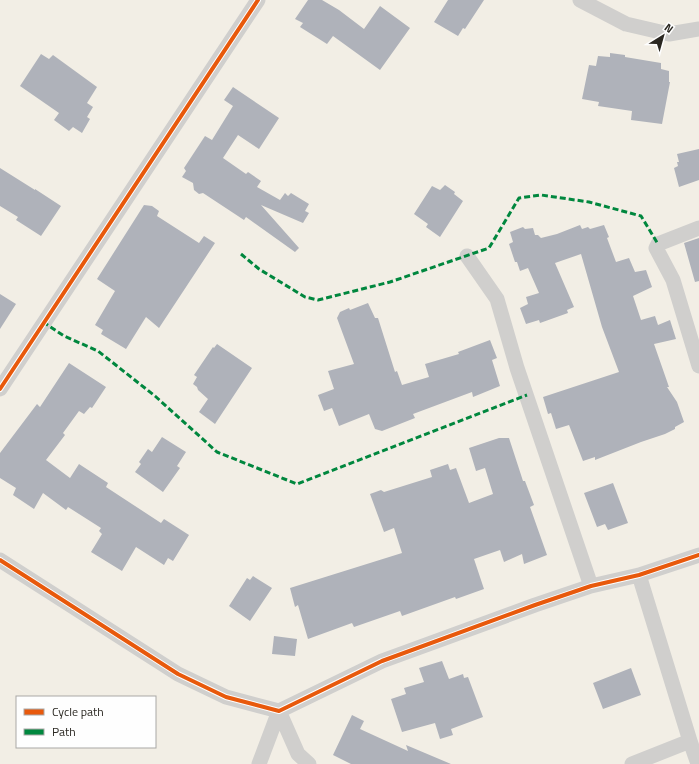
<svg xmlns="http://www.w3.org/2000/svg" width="699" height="764" font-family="'Titillium Web',sans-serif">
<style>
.building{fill:#afb2ba}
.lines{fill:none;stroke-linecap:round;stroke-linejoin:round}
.street{stroke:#d0cfcd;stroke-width:15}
.quiet{stroke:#00873e;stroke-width:3;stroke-dasharray:6 3;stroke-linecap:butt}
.cycleway-casing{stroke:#fefefe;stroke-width:6}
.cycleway{stroke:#e8590c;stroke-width:4}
</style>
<rect width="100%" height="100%" fill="#f2eee5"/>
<!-- building -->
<path class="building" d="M 308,0 L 322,0 L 339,10 L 364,29 L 380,6 L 410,28 L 380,70 L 333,36 L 327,44 L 300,27 L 303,23 L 295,19 Z
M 448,0 L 484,0 L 465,29 L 463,28 L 458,36 L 434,22 Z
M 610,53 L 625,55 L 625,57 L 661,63 L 661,69 L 669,71 L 669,82 L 670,82 L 662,124 L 631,120 L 632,111 L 598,106 L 599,102 L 582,99 L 589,65 L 596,66 L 598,56 L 610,57 Z
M 41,54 L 49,59 L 53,55 L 97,87 L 87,103 L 93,107 L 87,117 L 90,119 L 82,133 L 73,127 L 69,131 L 54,120 L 59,113 L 20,86 Z
M 233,87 L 279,118 L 259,149 L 238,135 L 223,158 L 246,174 L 248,172 L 261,181 L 257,187 L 280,200 L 285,193 L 288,196 L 291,193 L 309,204 L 305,211 L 309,213 L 303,223 L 261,205 L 299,248 L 295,252 L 246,217 L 244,220 L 203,193 L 199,194 L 194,190 L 193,183 L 182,177 L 186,171 L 184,168 L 205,136 L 212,140 L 233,106 L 224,100 Z
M 699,149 L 699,180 L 679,187 L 674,168 L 678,166 L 677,162 L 679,162 L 677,154 Z
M 0,168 L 35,190 L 35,189 L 61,206 L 41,236 L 16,220 L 18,217 L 0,206 Z
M 445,185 L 455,192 L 454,194 L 463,201 L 440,237 L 426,227 L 428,224 L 414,214 L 432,186 L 440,190 Z
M 144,205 L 152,206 L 159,211 L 157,216 L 199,243 L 204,236 L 215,243 L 159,328 L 146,317 L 126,349 L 101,334 L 103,330 L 95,325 L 115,291 L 97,279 Z
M 580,225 L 582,229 L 588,227 L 590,229 L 604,225 L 609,237 L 607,238 L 616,262 L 629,258 L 635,272 L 646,270 L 652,287 L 633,296 L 641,320 L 655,316 L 658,325 L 670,320 L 676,339 L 654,344 L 669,387 L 667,387 L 677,402 L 684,422 L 675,427 L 675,429 L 665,434 L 641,442 L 595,460 L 595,457 L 583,461 L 569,425 L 556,429 L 551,413 L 548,414 L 543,397 L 619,372 L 602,327 L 581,254 L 555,263 L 574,307 L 567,310 L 568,313 L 540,323 L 539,320 L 526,324 L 520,308 L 528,304 L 526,297 L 539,293 L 528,268 L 520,271 L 517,262 L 515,262 L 509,244 L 513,242 L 510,232 L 523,227 L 525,229 L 533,228 L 535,235 L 538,235 L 541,238 L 557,234 Z
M 699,238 L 699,281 L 695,282 L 684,243 Z
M 0,294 L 16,304 L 0,329 Z
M 368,303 L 375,318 L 378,318 L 395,372 L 397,371 L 402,385 L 429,377 L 425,364 L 459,354 L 458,352 L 490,340 L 497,358 L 492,360 L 500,386 L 473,397 L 472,392 L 413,414 L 415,418 L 382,431 L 375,429 L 369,414 L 339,426 L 332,408 L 324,411 L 318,395 L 334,389 L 328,371 L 354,364 L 337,318 L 340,312 L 349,308 L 350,310 Z
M 217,344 L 252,368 L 215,424 L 199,412 L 208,399 L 198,390 L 197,387 L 193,384 L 197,377 L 194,375 L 213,347 L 214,348 Z
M 69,363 L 106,387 L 92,408 L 90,407 L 84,414 L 79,411 L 63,433 L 65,435 L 46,460 L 70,478 L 79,464 L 108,483 L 106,487 L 161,523 L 164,519 L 189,535 L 173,561 L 168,558 L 164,565 L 136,547 L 122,571 L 91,552 L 102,534 L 99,531 L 101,528 L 68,507 L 66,510 L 43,493 L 34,509 L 13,495 L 16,488 L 0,478 L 0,453 L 37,404 L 40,407 Z
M 162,437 L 186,452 L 177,466 L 180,468 L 163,492 L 135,472 L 141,464 L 139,462 L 148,449 L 152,452 Z
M 499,438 L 509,438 L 523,481 L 525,481 L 534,505 L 530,507 L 547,555 L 524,564 L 522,554 L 504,562 L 500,550 L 474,559 L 484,589 L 456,599 L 455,597 L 402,616 L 400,611 L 354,627 L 352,623 L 308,639 L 298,605 L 295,607 L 290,588 L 402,553 L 394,528 L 384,532 L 370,494 L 381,490 L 384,492 L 432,477 L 430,470 L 448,464 L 450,470 L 456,468 L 469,503 L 493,494 L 485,468 L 476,471 L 469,448 Z
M 613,483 L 628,523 L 608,530 L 605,524 L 597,527 L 584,493 Z
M 253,576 L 272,588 L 250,621 L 229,606 L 247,578 L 250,580 Z
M 274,636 L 297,639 L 295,656 L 272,654 Z
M 442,661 L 449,679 L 463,674 L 464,678 L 468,677 L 483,717 L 451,729 L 453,735 L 440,739 L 435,723 L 402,732 L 391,699 L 406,694 L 404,688 L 424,682 L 419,668 Z
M 631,668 L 641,695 L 603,709 L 593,683 Z
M 352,715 L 364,721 L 360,729 L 408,751 L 406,745 L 451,764 L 351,764 L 333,755 Z"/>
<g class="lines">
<!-- street -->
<path class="street" d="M 580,0 L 626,24 L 669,34 L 699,29
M 699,228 L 658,244 L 656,248 L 673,280 L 699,366
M 467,256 L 497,299 L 517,368 L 591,586
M 0,389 L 258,0
M 0,560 L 178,674 L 226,697 L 279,711 L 382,661 L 535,605 L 591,586 L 639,575 L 699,555
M 279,711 L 298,754 L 309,764
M 690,741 L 698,764
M 259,764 L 279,711
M 632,764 L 690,741 L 639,575"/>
<!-- quiet -->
<path class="quiet" d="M 241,254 L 259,269 L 305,297 L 318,300 L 390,282 L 489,248 L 519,198 L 541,195 L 589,202 L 641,216 L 658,244
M 43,322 L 64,336 L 98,351 L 155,396 L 217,452 L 297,484 L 527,395"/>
<defs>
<path id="cycleway" d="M 0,389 L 258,0
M 0,560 L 178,674 L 226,697 L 279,711 L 382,661 L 535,605 L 591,586 L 639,575 L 699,555"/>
</defs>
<!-- cycleway casing -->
<use href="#cycleway" class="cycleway-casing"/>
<!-- cycleway -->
<use href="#cycleway" class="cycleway"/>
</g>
<!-- legend -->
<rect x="16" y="696" width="140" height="52" fill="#fefefe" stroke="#a9a8a6"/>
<rect x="24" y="709" width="20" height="6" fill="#e8590c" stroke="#a9a8a6"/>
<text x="52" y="716" font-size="12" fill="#2a2721">Cycle path</text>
<rect x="24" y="729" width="20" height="6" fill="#00873e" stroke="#a9a8a6"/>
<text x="52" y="736" font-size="12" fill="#2a2721">Path</text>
<!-- north arrow -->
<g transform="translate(663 36) rotate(37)" stroke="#fefefe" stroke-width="3" paint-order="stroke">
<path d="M0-3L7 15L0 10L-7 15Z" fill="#2a2721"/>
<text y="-6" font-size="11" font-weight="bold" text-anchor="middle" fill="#2a2721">N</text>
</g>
</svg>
